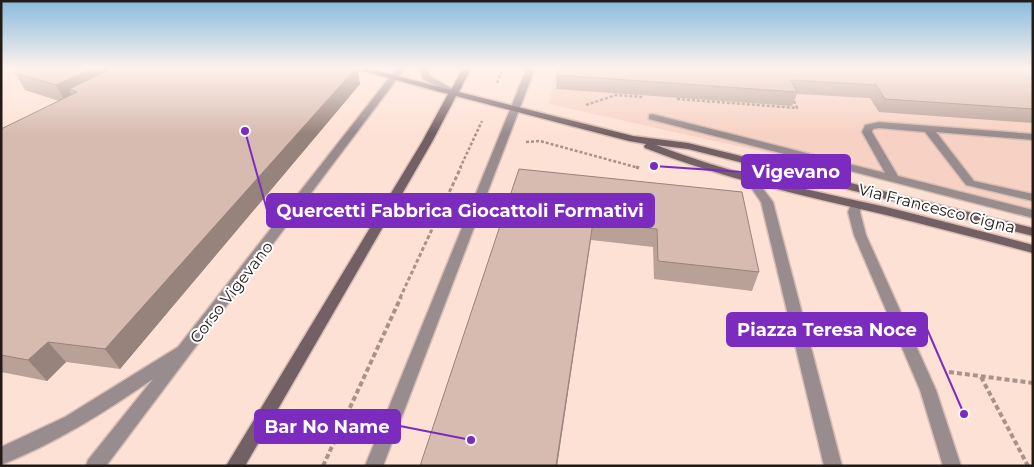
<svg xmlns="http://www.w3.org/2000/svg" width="1034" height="467" font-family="Montserrat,sans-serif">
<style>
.built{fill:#f7d2c4}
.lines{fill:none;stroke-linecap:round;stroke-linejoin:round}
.lane-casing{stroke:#d7bdb3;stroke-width:3}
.street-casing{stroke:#d7bdb3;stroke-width:3}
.secondary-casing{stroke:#d7bdb3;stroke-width:3}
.path-far2{stroke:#a8938a;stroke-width:2.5;stroke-dasharray:3 2;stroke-linecap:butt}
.path-far1{stroke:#a8938a;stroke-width:3;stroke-dasharray:4 2.5;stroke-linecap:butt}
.path{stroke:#a8938a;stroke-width:4;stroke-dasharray:5 3;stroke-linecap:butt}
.lane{fill:#998c8f;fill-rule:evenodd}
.street{fill:#998c8f;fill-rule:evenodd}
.secondary{fill:#736065;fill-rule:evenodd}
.wall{fill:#b9a197}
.shaded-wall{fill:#96837b}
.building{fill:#d7bbb0;stroke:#96837b}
.labels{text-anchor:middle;stroke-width:4;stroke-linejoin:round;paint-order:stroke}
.street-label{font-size:16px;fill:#241a16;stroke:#fff}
.leader{fill:none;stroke:#7b2cbf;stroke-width:2}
.callout-dot{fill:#7b2cbf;stroke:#fff;stroke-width:2}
.callout{fill:#7b2cbf;stroke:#7b2cbf;stroke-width:2}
.callout-label{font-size:18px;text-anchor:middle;font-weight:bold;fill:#fff}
</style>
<rect width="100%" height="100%" fill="#fee1d5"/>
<!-- built -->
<path class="built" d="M 556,68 L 1033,68 L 1033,212 L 549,104 Z"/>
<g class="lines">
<defs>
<path id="lane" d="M 652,114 L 885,173 L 862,132 L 865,125 L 879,122 L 1033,134 L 1033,140 L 936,132 L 974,181 L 1033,194 L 1033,201 L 966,185 L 925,132 L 879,128 L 873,129 L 872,132 L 898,176 L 1033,210 L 1033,218 L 649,119 L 649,115 Z
M 745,175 L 760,185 L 773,202 L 842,466 L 824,466 L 761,202 L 752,189 L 739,178 Z
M 856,201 L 862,205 L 860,212 L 866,235 L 936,390 L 961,466 L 943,466 L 920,390 L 854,235 L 848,212 L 852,202 Z"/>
<path id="street" d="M 397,68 L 405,68 L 106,466 L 86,466 L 88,460 L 153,379 C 105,412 56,443 1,465 L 1,447 L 65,417 L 178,347 Z
M 419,68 L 427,68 L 430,76 L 459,93 L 455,96 L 452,95 L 423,79 Z
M 527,68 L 535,68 L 383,466 L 365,466 Z"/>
<path id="secondary" d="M 352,68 L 367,68 L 451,90 L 463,68 L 471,68 L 459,92 L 633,136 L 688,143 L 1033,228 L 1033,236 L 688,149 L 656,145 C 730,174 808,190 886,207 C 935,219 984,232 1033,245 L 1033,253 C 984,240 935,227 886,215 C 805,196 724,179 645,148 L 644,146 L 646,144 L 629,141 L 456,96 L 432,142 L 245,466 L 226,466 L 422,142 L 448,94 Z"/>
</defs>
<!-- lane casing -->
<use href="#lane" class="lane-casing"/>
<!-- street casing -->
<use href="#street" class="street-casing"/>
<!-- secondary casing -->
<use href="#secondary" class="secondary-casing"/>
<!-- path-far2 -->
<path class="path-far2" d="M 497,83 L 503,68
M 677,99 L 797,108 L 793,99
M 586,105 L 616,95 L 643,97
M 526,142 L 540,141 L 639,168
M 460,168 L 482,121"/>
<!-- path-far1 -->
<path class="path-far1" d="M 636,167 L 639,168
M 400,298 L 461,167"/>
<!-- path -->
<path class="path" d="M 949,372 L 1033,383
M 981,377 L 1028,466
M 323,466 L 401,297"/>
<!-- lane -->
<use href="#lane" class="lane"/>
<!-- street -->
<use href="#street" class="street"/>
<!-- secondary -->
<use href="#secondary" class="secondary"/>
</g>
<!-- wall -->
<path class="wall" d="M 1033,68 L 1033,123 L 879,112 L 870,98 L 797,94 L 792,106 L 556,89 L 557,75 Z
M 359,72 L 358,73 L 360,84 L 120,369 L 66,362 L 47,381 L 1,372 L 1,129 L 59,101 L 25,90 L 15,73 Z
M 519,169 L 759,272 L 752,291 L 654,279 L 653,247 L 591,240 L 557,466 L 420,466 Z"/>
<!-- shaded-wall -->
<path class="shaded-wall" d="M 93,68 L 136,68 L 77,92 L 69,89 L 74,99 L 66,103 L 56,85 Z
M 347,68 L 358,68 L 359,72 L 358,73 L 360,84 L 120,369 L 105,349 Z
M 593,222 L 557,466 L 556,466 Z
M 48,342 L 66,362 L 47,381 L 28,360 Z"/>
<!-- building -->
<path class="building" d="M 26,68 L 93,68 L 56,85 L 15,73 Z
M 113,68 L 356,68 L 105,349 L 48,342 L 28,360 L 1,355 L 1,129 L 77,92 L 69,89 Z
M 558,68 L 1033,68 L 1033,109 L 885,99 L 876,85 L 791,80 L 797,92 L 557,75 Z
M 519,169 L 742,192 L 759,272 L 658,261 L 657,229 L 593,222 L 556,466 L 420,466 Z"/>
<!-- sky -->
<linearGradient id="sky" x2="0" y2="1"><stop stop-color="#87bbde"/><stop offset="0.51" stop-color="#fff2ec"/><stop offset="1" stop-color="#fff2ec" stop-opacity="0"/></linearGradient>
<rect width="1034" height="134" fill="url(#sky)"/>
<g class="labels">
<!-- street labels -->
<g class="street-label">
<text transform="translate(937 208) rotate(14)" y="6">Via Francesco Cigna</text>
<text transform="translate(231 292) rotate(-52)" y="6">Corso Vigevano</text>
</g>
</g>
<!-- callouts -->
<path class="leader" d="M654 166L742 172M245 131L267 210M964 414L927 329M471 440L400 426"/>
<g class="callout-dot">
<circle cx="654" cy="166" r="5"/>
<circle cx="245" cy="131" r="5"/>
<circle cx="964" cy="414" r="5"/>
<circle cx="471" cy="440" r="5"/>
</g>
<g class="callout">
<rect x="742" y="155" width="108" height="33" rx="5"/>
<rect x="267" y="194" width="387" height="33" rx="5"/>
<rect x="727" y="313" width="200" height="33" rx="5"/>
<rect x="255" y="410" width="145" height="33" rx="5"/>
</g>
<g class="callout-label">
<text x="796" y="178">Vigevano</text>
<text x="460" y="217">Quercetti Fabbrica Giocattoli Formativi</text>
<text x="827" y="336">Piazza Teresa Noce</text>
<text x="327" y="433">Bar No Name</text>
</g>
<!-- border -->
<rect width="1034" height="467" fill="none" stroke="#241a16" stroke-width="5"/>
</svg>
